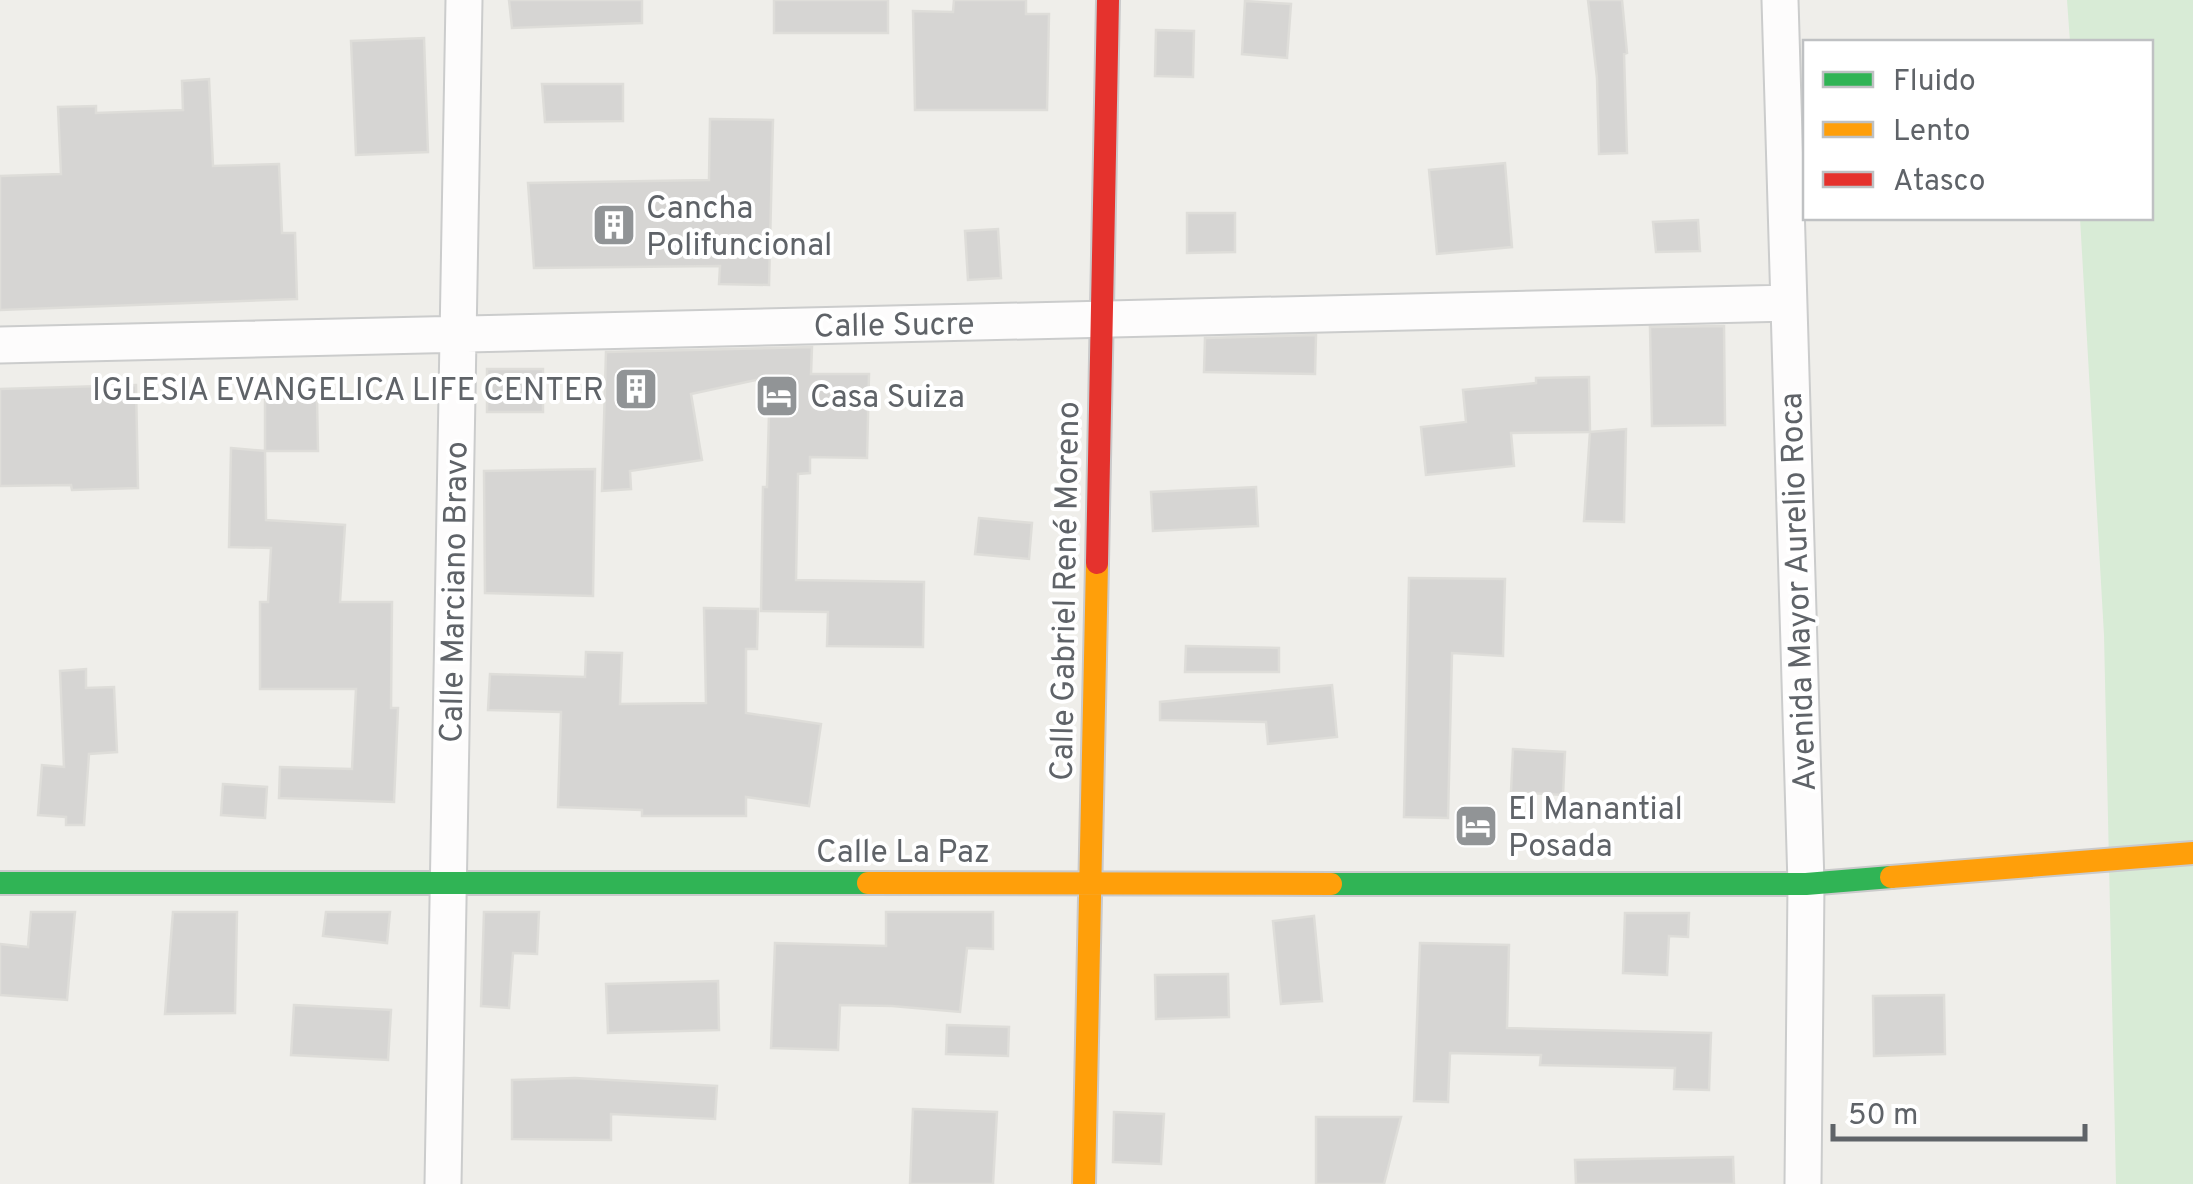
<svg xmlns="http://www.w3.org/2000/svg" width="2193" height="1184" font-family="Overpass,sans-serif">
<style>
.green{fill:#d8ebd6}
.building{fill:#d6d5d3;stroke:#deddd9;stroke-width:2.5}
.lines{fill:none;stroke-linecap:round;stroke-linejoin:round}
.street-casing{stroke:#cbcccc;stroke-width:39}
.fast-casing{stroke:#cacacb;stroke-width:26}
.slow-casing{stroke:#cacacb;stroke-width:26}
.jam-casing{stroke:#cacacb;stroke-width:26}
.street{stroke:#fdfcfc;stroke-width:35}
.fast{stroke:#30b455;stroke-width:22}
.slow{stroke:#ff9f0a;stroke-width:22}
.jam{stroke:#e5322d;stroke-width:22}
.labels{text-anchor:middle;stroke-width:8;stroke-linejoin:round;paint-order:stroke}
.poi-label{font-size:32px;fill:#5f6368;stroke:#fff;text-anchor:start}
.street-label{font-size:32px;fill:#5f6368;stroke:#fff}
</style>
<rect width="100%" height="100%" fill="#efeeea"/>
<!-- green -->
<path class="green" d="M 2067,0 L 2193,0 L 2193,1184 L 2116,1184 L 2104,635 L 2080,218 L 2150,218 L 2150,42 L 2070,42 Z"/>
<!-- building -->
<path class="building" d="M 509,0 L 642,0 L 642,23 L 512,28 Z
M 774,0 L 888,0 L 888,33 L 774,33 Z
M 954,0 L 1026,0 L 1026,14 L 1049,14 L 1047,110 L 915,110 L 913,11 L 953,12 Z
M 1588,0 L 1622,0 L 1627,53 L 1624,54 L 1627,153 L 1599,154 L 1597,78 Z
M 1245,1 L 1291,4 L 1287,58 L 1242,54 Z
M 1156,30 L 1194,31 L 1193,77 L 1155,76 Z
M 424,38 L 428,152 L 356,155 L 351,41 Z
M 209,79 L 213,166 L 279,164 L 282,233 L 295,233 L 297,299 L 0,310 L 0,176 L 61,174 L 58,107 L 96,106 L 96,113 L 183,110 L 182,81 Z
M 542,84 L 623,84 L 623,121 L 545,122 Z
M 710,119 L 773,120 L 769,285 L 719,284 L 720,266 L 534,268 L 528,183 L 709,180 Z
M 1505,163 L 1512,247 L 1437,254 L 1429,170 Z
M 1187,213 L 1235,213 L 1235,252 L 1187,253 Z
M 1698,220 L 1700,251 L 1656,252 L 1653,222 Z
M 998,229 L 1001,278 L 968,280 L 965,231 Z
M 1724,326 L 1725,425 L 1652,426 L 1650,327 Z
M 1316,335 L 1315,374 L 1204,372 L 1205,338 Z
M 812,347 L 811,374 L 869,374 L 867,458 L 810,457 L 810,473 L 798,474 L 796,580 L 924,582 L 923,647 L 827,646 L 828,612 L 761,611 L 763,487 L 767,487 L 770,377 L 691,394 L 702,460 L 630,471 L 631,489 L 602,491 L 606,352 Z
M 487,369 L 543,369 L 543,412 L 487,412 Z
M 1589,377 L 1590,432 L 1511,433 L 1514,466 L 1426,475 L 1421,427 L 1466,422 L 1463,390 L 1536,383 L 1536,378 Z
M 136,385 L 138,488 L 72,490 L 71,485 L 0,486 L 0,389 Z
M 265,399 L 317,399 L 318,451 L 265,451 Z
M 1626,429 L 1624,522 L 1584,521 L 1590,432 Z
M 231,448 L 265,451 L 266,520 L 345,525 L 340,602 L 392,602 L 391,708 L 398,708 L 394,802 L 279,798 L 280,767 L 352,769 L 356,689 L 260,689 L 260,602 L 268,602 L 271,548 L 229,547 Z
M 595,469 L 593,596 L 485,593 L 484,471 Z
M 1256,487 L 1258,526 L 1153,531 L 1151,492 Z
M 979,518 L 1032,523 L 1029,559 L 975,554 Z
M 1409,578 L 1505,579 L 1503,656 L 1452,653 L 1448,818 L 1404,817 Z
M 704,608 L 758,609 L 757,649 L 746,649 L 746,713 L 821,724 L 809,806 L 746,797 L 746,816 L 642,816 L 642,810 L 558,807 L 561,712 L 488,710 L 490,674 L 585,677 L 586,652 L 622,653 L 620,704 L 706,703 Z
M 1186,646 L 1279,648 L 1279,672 L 1185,672 Z
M 86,669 L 86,688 L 114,687 L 117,752 L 89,754 L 84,825 L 66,825 L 66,817 L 38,815 L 42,765 L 64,767 L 60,671 Z
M 1332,685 L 1337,737 L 1268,744 L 1266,722 L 1160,720 L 1160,702 Z
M 1513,749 L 1565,752 L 1563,795 L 1511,792 Z
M 223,784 L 267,787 L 265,818 L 221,815 Z
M 31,912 L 75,912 L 67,1000 L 0,995 L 0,944 L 28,947 Z
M 173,912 L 237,912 L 235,1013 L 165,1014 Z
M 326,912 L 390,912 L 387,943 L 323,936 Z
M 484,912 L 539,912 L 537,954 L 513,953 L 509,1008 L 481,1006 Z
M 886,912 L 993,912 L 993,949 L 967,948 L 960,1012 L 892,1006 L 840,1005 L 838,1050 L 771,1048 L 775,943 L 886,946 Z
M 1625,913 L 1689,913 L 1688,937 L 1669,936 L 1667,975 L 1623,973 Z
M 1314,916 L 1322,1001 L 1281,1004 L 1273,921 Z
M 1420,943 L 1509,945 L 1507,1028 L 1711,1033 L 1709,1090 L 1674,1089 L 1675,1068 L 1540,1065 L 1541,1055 L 1450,1053 L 1448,1102 L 1414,1101 Z
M 1228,974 L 1229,1017 L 1156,1019 L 1155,975 Z
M 718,981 L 719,1030 L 608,1033 L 606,984 Z
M 1944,995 L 1945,1054 L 1874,1056 L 1873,996 Z
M 294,1005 L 391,1010 L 388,1060 L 291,1055 Z
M 947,1025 L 1009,1027 L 1008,1056 L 946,1054 Z
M 575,1078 L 717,1086 L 715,1119 L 611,1114 L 611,1140 L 512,1139 L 512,1080 Z
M 913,1109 L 997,1112 L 993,1184 L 910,1184 Z
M 1114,1112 L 1164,1114 L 1161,1164 L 1113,1162 Z
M 1316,1117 L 1401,1117 L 1384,1184 L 1316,1184 Z
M 1733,1157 L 1734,1184 L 1576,1184 L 1575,1160 Z"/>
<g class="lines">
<defs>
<path id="street" d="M 1780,0 L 1806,884 L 1803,1184
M 0,345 L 1788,303
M 443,1184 L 464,0"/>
<path id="fast" d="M 0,883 L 868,883
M 1331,884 L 1806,884 L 1891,877"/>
<path id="slow" d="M 1891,877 L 2193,853
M 868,883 L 1331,884
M 1084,1184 L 1097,563"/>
<path id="jam" d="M 1097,563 L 1108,0"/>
</defs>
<!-- street casing -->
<use href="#street" class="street-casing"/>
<!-- fast casing -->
<use href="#fast" class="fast-casing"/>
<!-- slow casing -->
<use href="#slow" class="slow-casing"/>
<!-- jam casing -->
<use href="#jam" class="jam-casing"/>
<!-- street -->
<use href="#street" class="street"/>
<!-- fast -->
<use href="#fast" class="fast"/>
<!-- slow -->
<use href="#slow" class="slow"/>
<!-- jam -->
<use href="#jam" class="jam"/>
</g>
<!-- icons -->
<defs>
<symbol id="building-square" viewBox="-11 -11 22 22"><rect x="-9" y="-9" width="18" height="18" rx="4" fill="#919496" stroke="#fff"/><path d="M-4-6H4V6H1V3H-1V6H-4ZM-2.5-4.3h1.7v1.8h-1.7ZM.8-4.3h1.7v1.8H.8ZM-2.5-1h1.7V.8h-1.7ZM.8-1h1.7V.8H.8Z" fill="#fff"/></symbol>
<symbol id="hotel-square" viewBox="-11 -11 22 22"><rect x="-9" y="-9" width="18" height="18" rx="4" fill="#919496" stroke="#fff"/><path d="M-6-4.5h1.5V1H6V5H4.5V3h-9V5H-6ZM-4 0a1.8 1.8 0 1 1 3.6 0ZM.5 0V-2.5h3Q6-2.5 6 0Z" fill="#fff"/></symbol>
</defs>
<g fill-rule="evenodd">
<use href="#building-square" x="589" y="200" width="50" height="50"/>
<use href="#building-square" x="611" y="364" width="50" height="50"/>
<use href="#hotel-square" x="752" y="371" width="50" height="50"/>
<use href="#hotel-square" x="1451" y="801" width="50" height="50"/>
</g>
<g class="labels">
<!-- poi labels -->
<g class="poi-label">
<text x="646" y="218">Cancha<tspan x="646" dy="37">Polifuncional</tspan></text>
<text x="604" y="400" text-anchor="end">IGLESIA EVANGELICA LIFE CENTER</text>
<text x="810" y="407">Casa Suiza</text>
<text x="1508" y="819">El Manantial<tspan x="1508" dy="37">Posada</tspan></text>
</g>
<!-- street labels -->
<g class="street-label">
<text transform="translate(894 324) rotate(-1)" y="11">Calle Sucre</text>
<text transform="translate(1064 591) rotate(-89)" y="11">Calle Gabriel René Moreno</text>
<text transform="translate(453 592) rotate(-89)" y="11">Calle Marciano Bravo</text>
<text transform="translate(1797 592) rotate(-92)" y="11">Avenida Mayor Aurelio Roca</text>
<text x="903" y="862">Calle La Paz</text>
</g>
</g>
<!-- legend -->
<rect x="1803" y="40" width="350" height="180" fill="#ffffff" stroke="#bfc1c3" stroke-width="2.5"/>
<rect x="1823" y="72" width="50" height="15" fill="#30b455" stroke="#bfc1c3" stroke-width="2.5"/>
<text x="1893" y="90" font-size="30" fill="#5f6368">Fluido</text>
<rect x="1823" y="122" width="50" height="15" fill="#ff9f0a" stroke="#bfc1c3" stroke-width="2.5"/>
<text x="1893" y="140" font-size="30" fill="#5f6368">Lento</text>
<rect x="1823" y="172" width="50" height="15" fill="#e5322d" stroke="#bfc1c3" stroke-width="2.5"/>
<text x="1893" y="190" font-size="30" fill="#5f6368">Atasco</text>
<!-- scale -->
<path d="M1833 1124v15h252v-15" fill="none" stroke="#5f6368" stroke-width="5"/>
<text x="1848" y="1124" font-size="30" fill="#5f6368" stroke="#ffffff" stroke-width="8" paint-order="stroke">50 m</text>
</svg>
